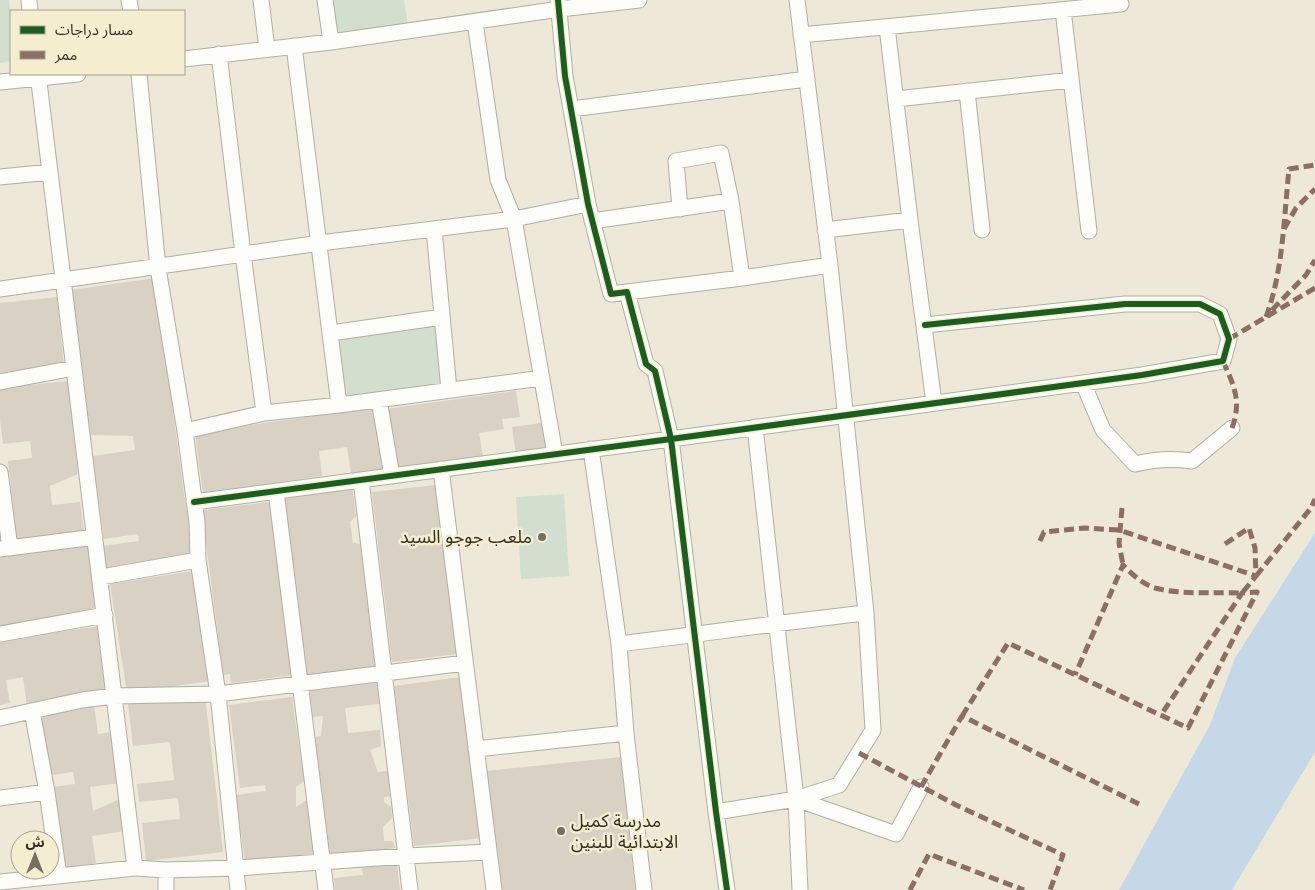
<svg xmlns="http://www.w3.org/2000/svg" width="1315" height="890" font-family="'Space Grotesk','Noto Sans Arabic',sans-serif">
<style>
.green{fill:#d2dece}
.water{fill:#c4d8e8}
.building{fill:#d8d1c4}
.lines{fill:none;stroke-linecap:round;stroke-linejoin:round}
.minor-casing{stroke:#b2aea2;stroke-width:17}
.minor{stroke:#fcfcf9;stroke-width:15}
.quiet{stroke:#8d6e63;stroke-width:5;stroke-dasharray:10 5;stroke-linecap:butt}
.cycleway-casing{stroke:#f5edd0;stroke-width:9}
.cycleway{stroke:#1b5e20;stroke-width:6}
.poi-dot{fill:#737063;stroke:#f5edd0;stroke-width:2}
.labels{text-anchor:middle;stroke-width:5;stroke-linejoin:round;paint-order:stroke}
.poi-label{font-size:18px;fill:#322f24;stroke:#f5edd0;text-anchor:end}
</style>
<rect width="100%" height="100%" fill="#ede8d8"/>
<!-- green -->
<path class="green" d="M 0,0 L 9,0 L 11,16 L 11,61 L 0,63 Z
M 325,0 L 404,0 L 409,31 L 331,42 Z
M 442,317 L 449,390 L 339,405 L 331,333 Z
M 564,494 L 569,576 L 521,579 L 516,497 Z"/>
<!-- water -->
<path class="water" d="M 1315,533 L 1315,752 L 1232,890 L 1119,890 L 1210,725 L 1235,658 Z"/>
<!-- building -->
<path class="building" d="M 155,278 L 186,509 L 191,522 L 196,559 L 105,571 L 102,546 L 139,541 L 138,534 L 104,539 L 93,456 L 135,450 L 133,436 L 90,435 L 71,290 Z
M 57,297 L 64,367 L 0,373 L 0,303 Z
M 68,381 L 78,474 L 50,486 L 52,505 L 80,502 L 84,533 L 17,540 L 8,461 L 32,458 L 30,441 L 3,444 L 0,420 L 0,388 Z
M 516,391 L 520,417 L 502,419 L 504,429 L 479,433 L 483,457 L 394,469 L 386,409 Z
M 375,407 L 384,470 L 351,474 L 347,447 L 319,451 L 322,476 L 203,493 L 195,433 Z
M 541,423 L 547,450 L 516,455 L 512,427 Z
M 436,485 L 457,654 L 392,662 L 372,492 Z
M 352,487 L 356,516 L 350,522 L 353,543 L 360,544 L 377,667 L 306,677 L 281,497 Z
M 269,502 L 292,675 L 231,683 L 230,674 L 223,675 L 202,510 Z
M 89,543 L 102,613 L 0,629 L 0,554 Z
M 193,571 L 210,681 L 127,693 L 110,584 Z
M 100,626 L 110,694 L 27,707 L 23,677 L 6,680 L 10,703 L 0,705 L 0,640 Z
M 461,677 L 481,838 L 414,846 L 394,686 Z
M 377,683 L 379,704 L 345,708 L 348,733 L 380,730 L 381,746 L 370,750 L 378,772 L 391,770 L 394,796 L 384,797 L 384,802 L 391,807 L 392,818 L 383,827 L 384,841 L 392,841 L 396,848 L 329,856 L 315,737 L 321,736 L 323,716 L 313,717 L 310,691 Z
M 205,696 L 223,852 L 146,861 L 142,823 L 180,819 L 178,798 L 139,802 L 137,784 L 174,780 L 170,742 L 133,746 L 128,704 Z
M 292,697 L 301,761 L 304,761 L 307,779 L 296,787 L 296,807 L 309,798 L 317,857 L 245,862 L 236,795 L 266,791 L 265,785 L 240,788 L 229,705 Z
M 94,706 L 98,734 L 114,732 L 121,783 L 90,787 L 93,811 L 120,799 L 125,831 L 92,836 L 96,863 L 63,868 L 53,787 L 75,784 L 73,772 L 52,775 L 39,717 Z
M 621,757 L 635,890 L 500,890 L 487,771 Z
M 397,864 L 400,890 L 335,890 L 334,878 L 363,875 L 362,868 Z"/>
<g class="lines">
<defs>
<path id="minor" d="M 29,0 L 30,11
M 129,0 L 131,11
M 261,0 L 267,49
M 325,0 L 331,42
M 558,0 L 565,76 L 588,204 L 611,294 L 627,292 L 646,364 L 655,371 L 671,439 L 716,812 L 727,890
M 1063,10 L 1089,231
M 475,22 L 498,180 L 514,219 L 555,454
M 887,27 L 910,220 L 934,403
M 801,35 L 1121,4
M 294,46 L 339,405
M 219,54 L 243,254 L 264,413
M 184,59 L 331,42 L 560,9 L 639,0
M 38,74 L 135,868
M 139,74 L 158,268 L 185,431 L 197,522 L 198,560 L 218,694 L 238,890
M 0,82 L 78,74
M 967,91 L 982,230
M 896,99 L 1071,80
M 571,109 L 807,79
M 0,177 L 50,172
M 680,209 L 676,161 L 721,153 L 731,201 L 742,278
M 592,221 L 731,201
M 434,229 L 449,390
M 825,230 L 910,220
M 0,289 L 320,243 L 514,219 L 588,204
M 627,292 L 742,278 L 830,265
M 331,333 L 442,317
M 0,382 L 74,368
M 1083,383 L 1103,430 L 1135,464 C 1155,459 1172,458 1192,461 L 1232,428
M 379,400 L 392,476
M 755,427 L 796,799 L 800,890
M 185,431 L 264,413 L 339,405 L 542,378
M 591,449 L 619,644
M 441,469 L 494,890
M 0,472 L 10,548
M 361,480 L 410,890
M 276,491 L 326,890
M 194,502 L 671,439 L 1142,375 L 1223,361 L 1229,339 L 1220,314 L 1200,304 L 1125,304 L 925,325
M 0,549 L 95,537
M 101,577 L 198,560
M 0,634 L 105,615
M 32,711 L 47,792 L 59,876
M 0,718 L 82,700 L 114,696 L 218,694 L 465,663
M 626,733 L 644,890
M 476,749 L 626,733 L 619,644 C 701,634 783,622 866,613
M 0,798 L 47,792
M 796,799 L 896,834 L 921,787
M 716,812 L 796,799 L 839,785 L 873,730 L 866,613 L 830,265 L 797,0
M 0,882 L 135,868 L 166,870 L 237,868 L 406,856 L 489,852
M 166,890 L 166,870"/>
</defs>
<!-- minor casing -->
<use href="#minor" class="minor-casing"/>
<!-- minor -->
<use href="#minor" class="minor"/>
<!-- quiet -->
<path class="quiet" d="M 1284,229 L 1296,208 L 1315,189
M 1272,310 L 1306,275 L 1315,260
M 1266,317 C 1283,272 1284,217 1289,169 L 1315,165
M 1229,339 L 1315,288
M 1223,361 C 1234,386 1242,401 1232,428
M 1122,508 L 1119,543 L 1123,565
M 1040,541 L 1044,532 L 1084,528 L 1119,530 L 1256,576 L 1242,593 C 1214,592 1182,595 1155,588 C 1142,584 1132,574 1123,565 L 1075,675
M 1225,544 L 1249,528 L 1255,548 L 1256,577
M 1256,576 L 1311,508 L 1315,499
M 962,716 L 1008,643 L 1188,728 L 1257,592 L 1242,593 L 1161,715
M 859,753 L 956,805 L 1063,855 L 1050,890
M 921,787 L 962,716 L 1139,804
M 910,890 L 929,854 L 1024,890"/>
<defs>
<path id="cycleway" d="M 558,0 L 565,76 L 588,204 L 611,294 L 627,292 L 646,364 L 655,371 L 671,439 L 716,812 L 727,890
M 194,502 L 671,439 L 1142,375 L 1223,361 L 1229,339 L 1220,314 L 1200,304 L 1125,304 L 925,325"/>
</defs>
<!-- cycleway casing -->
<use href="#cycleway" class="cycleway-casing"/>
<!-- cycleway -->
<use href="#cycleway" class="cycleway"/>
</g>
<!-- markers -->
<g class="poi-dot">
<circle cx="542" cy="537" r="5"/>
<circle cx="561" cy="831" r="5"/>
</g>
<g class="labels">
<!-- poi labels -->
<g class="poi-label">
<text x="532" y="543">ملعب جوجو السيد</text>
<text x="571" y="827" text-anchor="start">مدرسة كميل<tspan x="571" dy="21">الابتدائية للبنين</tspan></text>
</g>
</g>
<!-- legend -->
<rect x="10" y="10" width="175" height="65" fill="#f5edd0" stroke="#a7a18b"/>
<rect x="20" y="26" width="25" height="8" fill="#1b5e20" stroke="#a7a18b"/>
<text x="55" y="35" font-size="15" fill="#322f24">مسار دراجات</text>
<rect x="20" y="51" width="25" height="8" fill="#8d6e63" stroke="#a7a18b"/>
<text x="55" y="60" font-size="15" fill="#322f24">ممر</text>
<!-- north arrow -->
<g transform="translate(35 855)"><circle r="24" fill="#f5edd0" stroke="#a7a18b"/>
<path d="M0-4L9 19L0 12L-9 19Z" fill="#737063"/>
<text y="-8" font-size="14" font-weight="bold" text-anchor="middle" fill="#322f24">ش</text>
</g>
</svg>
